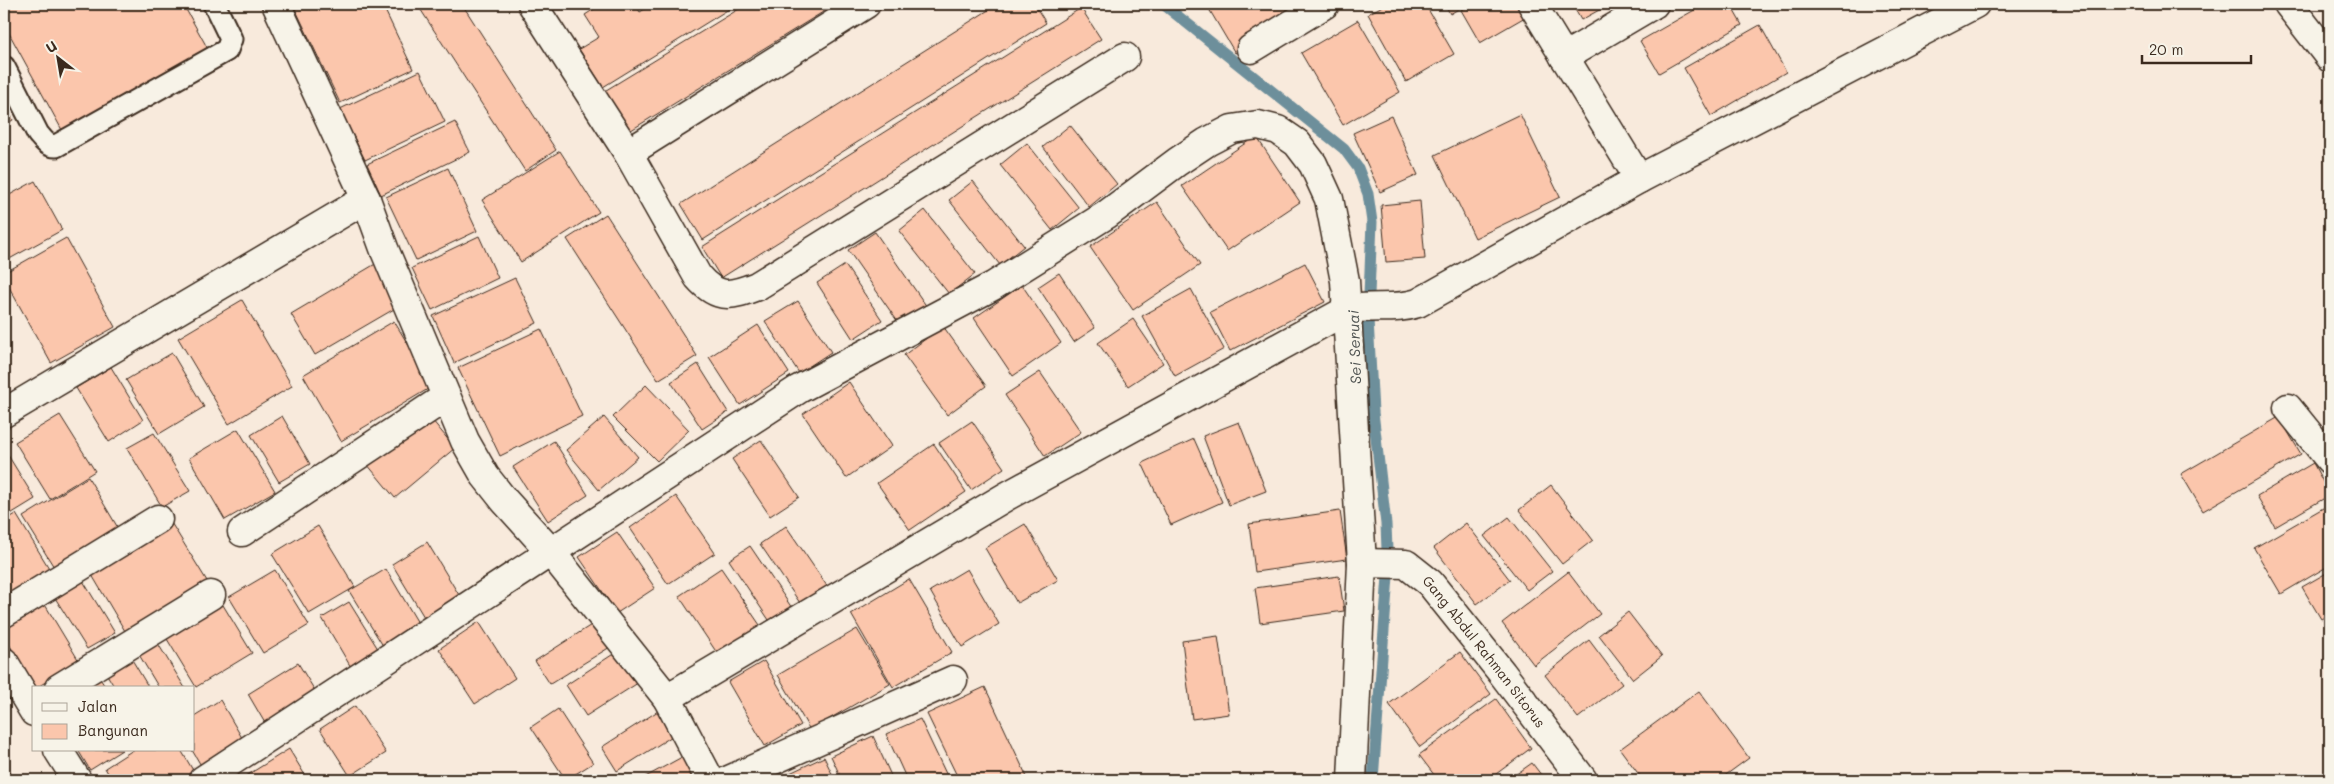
<svg xmlns="http://www.w3.org/2000/svg" width="2334" height="784" font-family="Mali,sans-serif">
<style>
.lines{fill:none;stroke-linecap:round;stroke-linejoin:round}
.stream{stroke:#6d8f9b;stroke-width:11}
.building{fill:#fbc6ac;stroke:#3b2a1e}
.lane-casing{stroke:#3b2a1e;stroke-width:25}
.street-casing{stroke:#3b2a1e;stroke-width:31}
.lane{stroke:#f7f3e8;stroke-width:21}
.street{stroke:#f7f3e8;stroke-width:28}
.labels{text-anchor:middle;stroke-width:5;stroke-linejoin:round;paint-order:stroke}
.street-label{font-size:14px;fill:#3b2a1e;stroke:#f7f3e8}
.water-label{font-size:15px;font-style:italic;fill:#505452;stroke:#f7f3e8}
</style>
<rect width="100%" height="100%" fill="#f8eadc"/>
<filter id="ink" filterUnits="userSpaceOnUse"><feTurbulence type="fractalNoise" baseFrequency=".02" numOctaves="2"/><feDisplacementMap in="SourceGraphic" scale="10" xChannelSelector="R" yChannelSelector="G"/><feConvolveMatrix kernelMatrix="1 2 1 2 8 2 1 2 1" color-interpolation-filters="sRGB"/></filter>
<g filter="url(#ink)">
<g class="lines">
<!-- stream -->
<path class="stream" d="M 1163,4 L 1344,149 L 1358,168 L 1368,194 L 1372,222 L 1368,319 L 1373,412 L 1386,524 L 1388,576 L 1373,780"/>
</g>
<!-- building -->
<path class="building" d="M 4,4 L 183,4 L 208,49 L 62,130 L 4,24 Z
M 293,4 L 382,4 L 413,69 L 340,103 Z
M 417,4 L 462,4 L 556,150 L 525,171 Z
M 602,4 L 635,4 L 640,12 L 653,4 L 737,4 L 603,87 L 579,49 L 599,37 L 585,15 Z
M 747,4 L 836,4 L 623,135 L 598,95 Z
M 998,4 L 1034,4 L 1046,23 L 703,240 L 681,204 Z
M 1206,4 L 1319,4 L 1235,53 Z
M 1386,4 L 1425,4 L 1454,54 L 1406,82 L 1368,14 Z
M 1445,4 L 1467,4 L 1450,14 Z
M 1472,4 L 1527,4 L 1532,13 L 1480,43 L 1461,10 Z
M 1572,4 L 1610,4 L 1581,20 Z
M 1705,4 L 1730,4 L 1742,25 L 1659,73 L 1640,41 Z
M 1081,8 L 1101,39 L 721,278 L 702,247 Z
M 1358,20 L 1400,92 L 1343,125 L 1301,53 Z
M 1760,25 L 1786,72 L 1711,116 L 1684,68 Z
M 420,71 L 445,122 L 365,160 L 340,109 Z
M 4,103 L 13,120 L 4,125 Z
M 1520,114 L 1560,197 L 1475,238 L 1435,155 Z
M 1391,116 L 1418,175 L 1380,192 L 1353,133 Z
M 455,122 L 470,152 L 381,195 L 367,164 Z
M 1070,125 L 1117,184 L 1089,207 L 1043,147 Z
M 1256,136 L 1300,202 L 1227,251 L 1182,186 Z
M 1027,143 L 1079,208 L 1052,230 L 1000,165 Z
M 560,151 L 599,212 L 521,262 L 482,200 Z
M 448,168 L 477,231 L 416,260 L 386,197 Z
M 35,181 L 62,230 L 4,262 L 4,198 Z
M 973,181 L 1024,246 L 1000,265 L 949,200 Z
M 1420,201 L 1425,259 L 1386,262 L 1381,205 Z
M 1157,202 L 1200,265 L 1133,310 L 1090,247 Z
M 925,210 L 975,274 L 949,294 L 899,231 Z
M 606,214 L 697,356 L 658,380 L 567,239 Z
M 875,232 L 927,307 L 900,325 L 848,250 Z
M 479,236 L 498,278 L 432,310 L 412,268 Z
M 66,238 L 115,327 L 51,363 L 4,278 L 4,273 Z
M 377,263 L 401,305 L 315,355 L 291,314 Z
M 1305,263 L 1325,302 L 1230,351 L 1210,312 Z
M 845,265 L 882,320 L 853,339 L 817,283 Z
M 1059,273 L 1095,328 L 1074,342 L 1038,287 Z
M 515,278 L 537,323 L 454,363 L 433,316 Z
M 1022,285 L 1061,343 L 1013,376 L 974,318 Z
M 1191,289 L 1224,349 L 1175,376 L 1142,316 Z
M 242,300 L 292,386 L 229,424 L 178,338 Z
M 798,301 L 831,352 L 799,373 L 765,321 Z
M 1133,319 L 1163,363 L 1128,386 L 1098,343 Z
M 394,321 L 433,386 L 341,441 L 303,375 Z
M 758,325 L 789,373 L 740,405 L 709,357 Z
M 943,326 L 986,386 L 947,415 L 904,355 Z
M 541,329 L 582,416 L 500,456 L 458,368 Z
M 172,353 L 204,407 L 159,434 L 126,380 Z
M 698,364 L 728,412 L 702,429 L 671,382 Z
M 111,367 L 143,420 L 109,442 L 76,388 Z
M 1040,372 L 1081,432 L 1045,456 L 1005,395 Z
M 849,382 L 892,446 L 846,478 L 803,414 Z
M 646,385 L 689,430 L 657,461 L 613,417 Z
M 60,415 L 95,471 L 50,499 L 15,442 Z
M 428,415 L 455,448 L 395,498 L 367,464 Z
M 282,416 L 310,464 L 279,482 L 251,435 Z
M 604,417 L 638,457 L 599,490 L 566,450 Z
M 2279,417 L 2301,454 L 2203,511 L 2181,474 Z
M 972,421 L 1004,468 L 971,490 L 939,443 Z
M 1239,422 L 1266,491 L 1229,505 L 1203,436 Z
M 238,429 L 275,491 L 225,520 L 189,458 Z
M 154,433 L 190,491 L 162,507 L 127,448 Z
M 1194,439 L 1222,502 L 1171,525 L 1142,463 Z
M 761,440 L 799,497 L 770,516 L 732,459 Z
M 554,441 L 588,495 L 548,521 L 513,467 Z
M 934,444 L 966,492 L 910,530 L 877,483 Z
M 6,452 L 35,499 L 4,518 L 4,453 Z
M 2313,463 L 2330,495 L 2275,527 L 2257,496 Z
M 88,477 L 121,533 L 57,572 L 23,517 Z
M 1551,485 L 1593,540 L 1562,564 L 1519,510 Z
M 676,496 L 715,553 L 668,584 L 630,528 Z
M 2330,504 L 2330,565 L 2281,594 L 2254,548 Z
M 1340,511 L 1347,559 L 1255,572 L 1249,524 Z
M 16,514 L 55,578 L 4,608 L 4,521 Z
M 1509,517 L 1552,571 L 1527,590 L 1484,536 Z
M 170,521 L 207,581 L 125,631 L 89,570 Z
M 1466,523 L 1510,580 L 1477,604 L 1434,548 Z
M 1025,524 L 1058,580 L 1017,603 L 985,548 Z
M 318,526 L 355,587 L 309,614 L 272,554 Z
M 786,526 L 827,586 L 800,603 L 760,544 Z
M 617,532 L 655,588 L 617,613 L 579,557 Z
M 427,542 L 462,600 L 427,622 L 392,564 Z
M 750,546 L 794,611 L 773,626 L 729,560 Z
M 721,568 L 762,628 L 719,656 L 679,596 Z
M 386,569 L 421,628 L 385,649 L 349,591 Z
M 967,569 L 999,624 L 962,647 L 930,591 Z
M 275,570 L 309,625 L 263,653 L 229,597 Z
M 2330,571 L 2330,614 L 2321,619 L 2302,587 Z
M 1568,572 L 1600,614 L 1534,665 L 1502,623 Z
M 80,576 L 115,633 L 87,649 L 52,593 Z
M 1339,576 L 1344,611 L 1260,623 L 1255,588 Z
M 909,579 L 952,652 L 893,687 L 851,614 Z
M 220,600 L 252,653 L 196,687 L 164,634 Z
M 349,602 L 380,652 L 352,669 L 322,618 Z
M 44,603 L 79,661 L 36,688 L 4,636 L 4,627 Z
M 1628,612 L 1662,656 L 1633,679 L 1599,635 Z
M 599,620 L 615,644 L 550,684 L 535,661 Z
M 479,622 L 515,678 L 475,704 L 439,649 Z
M 857,629 L 890,684 L 810,730 L 778,675 Z
M 1218,636 L 1229,714 L 1192,719 L 1182,641 Z
M 1589,640 L 1622,684 L 1578,718 L 1545,675 Z
M 157,642 L 185,688 L 159,688 L 138,653 Z
M 621,649 L 641,681 L 586,716 L 566,685 Z
M 1460,652 L 1491,694 L 1420,747 L 1389,704 Z
M 131,658 L 149,688 L 115,688 L 106,673 Z
M 764,661 L 801,725 L 765,746 L 728,682 Z
M 298,663 L 320,699 L 269,730 L 248,694 Z
M 99,677 L 106,688 L 81,688 Z
M 985,687 L 1027,777 L 1021,780 L 959,780 L 927,714 Z
M 1699,691 L 1749,758 L 1719,780 L 1643,780 L 1620,749 Z
M 1496,699 L 1531,748 L 1488,780 L 1438,780 L 1419,755 Z
M 220,700 L 245,743 L 203,769 L 192,750 L 194,750 L 194,716 Z
M 355,706 L 386,753 L 350,776 L 320,729 Z
M 558,709 L 593,763 L 566,780 L 531,727 Z
M 658,711 L 674,735 L 617,771 L 602,747 Z
M 920,719 L 949,780 L 907,780 L 886,734 Z
M 873,736 L 893,780 L 842,780 L 831,756 Z
M 289,749 L 308,780 L 249,780 L 246,776 Z
M 78,750 L 122,750 L 90,770 Z
M 133,750 L 181,750 L 194,772 L 180,780 L 112,780 L 105,768 Z
M 682,757 L 695,780 L 640,780 Z
M 824,757 L 835,780 L 775,780 Z
M 4,763 L 14,780 L 4,780 Z
M 1532,763 L 1545,780 L 1508,780 Z"/>
<g class="lines">
<defs>
<path id="lane" d="M 4,67 L 38,134 C 44,141 47,146 56,146 L 227,50 L 231,39 L 214,4"/>
<g id="street">
<path d="M 276,4 L 366,199 L 385,251 L 465,441 L 485,476 L 504,500 L 550,551 L 667,698 L 1007,496 L 1347,310 C 1371,304 1394,311 1418,303 L 1639,179 L 1975,4"/>
<path d="M 532,4 L 628,153 L 698,277 C 718,300 731,296 757,286 L 1125,57"/>
<path d="M 1532,4 L 1639,179"/>
<path d="M 2288,4 L 2330,58"/>
<path d="M 1251,49 L 1325,4"/>
<path d="M 1564,57 L 1654,4"/>
<path d="M 628,153 L 866,4"/>
<path d="M 2288,408 L 2330,460"/>
<path d="M 4,413 L 366,199"/>
<path d="M 242,532 L 446,397"/>
<path id="s1" d="M 1362,563 L 1406,564 L 1430,583 L 1502,673 L 1583,780"/>
<path d="M 4,613 L 158,519"/>
<path d="M 4,662 L 34,712"/>
<path d="M 59,688 L 211,595"/>
<path d="M 667,698 L 710,780"/>
<path d="M 58,750 L 77,780"/>
<path d="M 203,780 L 799,389 L 993,286 L 1106,215 L 1177,162 L 1207,142 L 1232,129 L 1258,125 L 1278,130 L 1297,143 L 1313,164 L 1329,199 L 1345,281 L 1362,563 L 1352,780"/>
<path d="M 729,780 L 953,680"/>
</g>
</defs>
<!-- lane casing -->
<use href="#lane" class="lane-casing"/>
<!-- street casing -->
<use href="#street" class="street-casing"/>
<!-- lane -->
<use href="#lane" class="lane"/>
<!-- street -->
<use href="#street" class="street"/>
</g>
</g>
<g class="labels">
<!-- street labels -->
<g class="street-label">
<text dy="5" stroke="none"><textPath href="#s1" startOffset="162">Gang Abdul Rahman Sitorus</textPath></text>
</g>
<!-- water labels -->
<g class="water-label">
<text transform="translate(1355 347) rotate(-92)" y="5">Sei Seruai</text>
</g>
</g>
<!-- margin -->
<rect width="2334" height="784" fill="none" stroke="#f7f3e8" stroke-width="20"/>
<rect x="10" y="10" width="2314" height="764" fill="none" stroke="#3b2a1e" stroke-width="2" filter="url(#ink)"/>
<!-- legend -->
<rect x="32" y="686" width="162" height="65" fill="#f7f3e8" stroke="#aca397"/>
<rect x="42" y="703" width="25" height="8" fill="#f7f3e8" stroke="#aca397"/>
<text x="78" y="712" font-size="15" fill="#3b2a1e">Jalan</text>
<rect x="42" y="724" width="25" height="15" fill="#fbc6ac" stroke="#aca397"/>
<text x="78" y="736" font-size="15" fill="#3b2a1e">Bangunan</text>
<!-- north arrow -->
<g transform="translate(58 58) rotate(329)" stroke="#f7f3e8" stroke-width="4" paint-order="stroke">
<path d="M0-4L9 19L0 12L-9 19Z" fill="#3b2a1e"/>
<text y="-8" font-size="14" font-weight="bold" text-anchor="middle" fill="#3b2a1e">U</text>
</g>
<!-- scale -->
<path d="M2142 55v8h109v-8" fill="none" stroke="#3b2a1e" stroke-width="2.5"/>
<text x="2149" y="55" font-size="15" fill="#3b2a1e" stroke="#f7f3e8" stroke-width="4" paint-order="stroke">20 m</text>
</svg>
